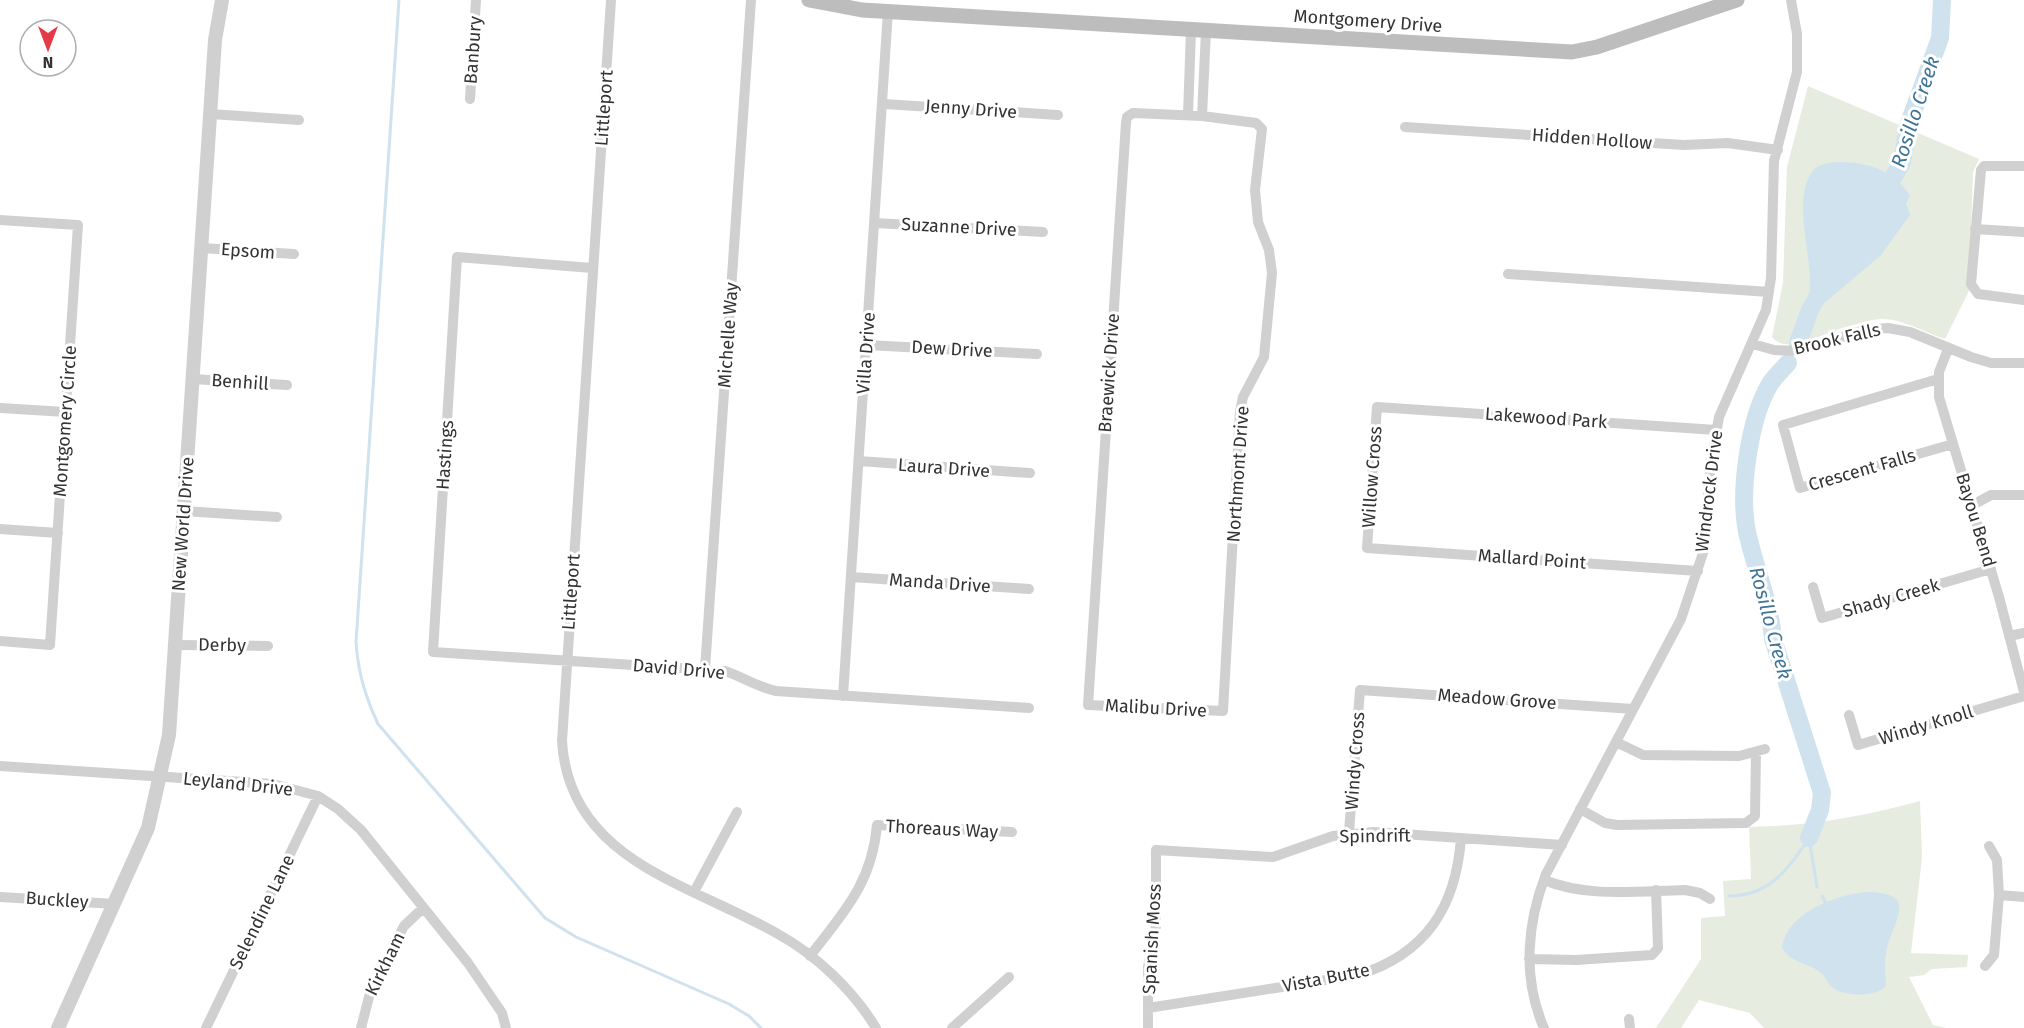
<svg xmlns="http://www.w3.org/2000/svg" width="2024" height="1028" font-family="'Fira Sans',sans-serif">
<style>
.green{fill:#e6ecdf}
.water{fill:#cfe2ee}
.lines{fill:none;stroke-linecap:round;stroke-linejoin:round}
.stream{stroke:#cfe2ee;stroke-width:3}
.river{stroke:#cfe2ee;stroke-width:18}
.minor{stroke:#d0d0d0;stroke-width:10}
.tertiary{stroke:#d0d0d0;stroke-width:14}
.secondary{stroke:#bdbdbd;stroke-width:15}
.labels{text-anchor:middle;stroke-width:6;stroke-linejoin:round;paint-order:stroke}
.street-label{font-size:18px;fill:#333;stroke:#fff}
.water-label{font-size:20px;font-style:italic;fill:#3f7597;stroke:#fff}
</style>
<rect width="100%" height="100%" fill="#fff"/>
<!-- green -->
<path class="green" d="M 1808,86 L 1979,159 L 1973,172 L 1969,291 L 1945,339 C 1925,333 1904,319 1882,319 C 1871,319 1857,324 1846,327 C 1826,332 1787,356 1772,337 L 1783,283 L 1787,167 Z
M 1920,801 L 1922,858 L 1911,953 L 1968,955 L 1967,967 L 1932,969 L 1924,975 L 1909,977 L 1933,1025 L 1946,1028 L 1764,1028 L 1750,1013 L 1699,1000 L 1681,1028 L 1656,1028 L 1701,959 L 1701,918 L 1725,916 L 1723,881 L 1751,879 L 1749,827 C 1809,826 1862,817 1920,801 Z"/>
<!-- water -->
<path class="water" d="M 1837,162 C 1867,162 1894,169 1910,196 L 1906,203 L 1910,215 L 1881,255 L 1815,311 L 1810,310 L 1807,305 C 1819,269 1789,205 1812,172 C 1817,164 1828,163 1837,162 Z
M 1865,892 C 1923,892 1891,922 1886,953 C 1884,964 1886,976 1886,986 C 1877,997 1844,997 1833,988 C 1828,984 1826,977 1821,973 C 1809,962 1790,964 1782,947 C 1788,912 1834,896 1865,892 Z"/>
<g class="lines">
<!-- stream -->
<path class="stream" d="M 399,0 L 356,642 C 358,672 365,696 378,724 L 545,918 L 576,937 L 729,1004 L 749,1016 L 761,1028
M 1809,838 L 1817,887
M 1729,896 C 1769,896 1788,870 1809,838
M 1822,896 L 1826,903"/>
<!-- river -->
<path class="river" d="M 1882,197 L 1902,162 L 1909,123 L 1940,38 L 1942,0
M 1798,343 L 1810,310 L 1821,290
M 1788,363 C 1783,369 1775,376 1770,384 C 1749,419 1739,492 1747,532 C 1755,568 1770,602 1773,639 L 1822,793 L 1820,810 L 1809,838"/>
<!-- minor -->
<path class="minor" d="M 611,0 L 562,741 C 569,861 691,884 778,934 C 816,955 853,990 876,1028
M 470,99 L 476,0
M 884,104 L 1058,115
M 1133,113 L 1202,116 L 1256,123 L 1262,129 L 1255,190 L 1258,222 L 1269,250 L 1272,273 L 1264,357 L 1243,397 L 1240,411 L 1223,711 L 1088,705 L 1126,123 L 1127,117 Z
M 210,114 L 299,120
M 1188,115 L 1191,30
M 1202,116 L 1206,31
M 1405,127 L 1684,145 L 1728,143 L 1778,150
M 2024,166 L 1984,166 L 1981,170 L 1971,284 L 1978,294 L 2024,300
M 0,220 L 78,225 L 50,645 L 0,641
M 875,223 L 1043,232
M 1975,229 L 2024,232
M 202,248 L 294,254
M 592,268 L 457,257 L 433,652 L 725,671 C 743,677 757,687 776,691 L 1029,708
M 1508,274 L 1769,292
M 1753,344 L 1774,350 L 1800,351 L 1864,330 L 1888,328 L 1910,332 L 1971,357 L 1991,363 L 2024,363
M 867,345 L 1037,354
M 1948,349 L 1939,372 L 1939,397 L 1999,597 L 2024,692
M 193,379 L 287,385
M 1938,379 L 1783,425 L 1800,488 L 1953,444
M 0,408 L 66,412
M 859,461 L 1030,473
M 1971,506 L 1991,495 L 2024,495
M 184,511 L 277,517
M 0,529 L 58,533
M 1698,571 L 1367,548 L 1377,407 L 1716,430
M 851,577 L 1029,589
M 1813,587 L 1822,618 L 1991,569
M 2009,636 L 2024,633
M 176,645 L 268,646
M 705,669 L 751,0
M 843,696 L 888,11
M 1849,715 L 1858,745 L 2024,696
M 1616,742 L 1643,755 L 1739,756 L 1765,749
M 0,766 L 273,784 L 318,796 L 338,809 L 361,830 L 468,963 L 502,1013 L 506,1028
M 1580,809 L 1605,823 L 1617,825 L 1746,823 L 1755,816 L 1756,752
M 1349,832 L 1360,690 L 1633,709
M 1544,880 C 1588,898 1638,891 1685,890 L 1700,893 L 1710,899
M 694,892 L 737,812
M 1999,895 L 2024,897
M 0,897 L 115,904
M 810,956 C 844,912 872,883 877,825 L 1012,832
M 1529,959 L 1576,960 L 1652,955 L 1658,948 L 1656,890
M 1985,966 L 1994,955 L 1999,895 L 1997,860 L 1989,846
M 1148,1008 L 1358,975 C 1426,954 1456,907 1461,838
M 1629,1019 L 1630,1028
M 206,1028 L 318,796
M 361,1028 L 370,993 L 404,926 L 423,908
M 952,1028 L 1009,977
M 1148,1028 L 1148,967 L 1156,926 L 1156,850 L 1273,857 L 1333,836 L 1373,832 L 1562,845
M 1544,1028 C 1522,978 1527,923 1546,874 L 1681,619 L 1703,553 L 1711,462 L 1719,417 L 1766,310 L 1771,278 L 1774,161 L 1797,72 L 1797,34 L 1791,0"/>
<!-- tertiary -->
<path class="tertiary" d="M 58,1028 L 148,828 L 169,735 L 215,40 L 222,0"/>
<!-- secondary -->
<path class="secondary" d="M 809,0 L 862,10 L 1572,52 L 1597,47 L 1737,0"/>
</g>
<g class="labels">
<!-- street labels -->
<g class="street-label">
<text transform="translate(1368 21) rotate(4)" y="6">Montgomery Drive</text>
<text transform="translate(473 50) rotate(-86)" y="6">Banbury</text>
<text transform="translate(604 108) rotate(-86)" y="6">Littleport</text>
<text transform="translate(971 109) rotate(4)" y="6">Jenny Drive</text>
<text transform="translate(1592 139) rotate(4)" y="6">Hidden Hollow</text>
<text transform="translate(959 227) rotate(3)" y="6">Suzanne Drive</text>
<text transform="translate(248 251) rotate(4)" y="6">Epsom</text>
<text transform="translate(728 335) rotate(-86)" y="6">Michelle Way</text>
<text transform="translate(1837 339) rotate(-13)" y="6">Brook Falls</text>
<text transform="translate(952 349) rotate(3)" y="6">Dew Drive</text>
<text transform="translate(866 353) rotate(-86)" y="6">Villa Drive</text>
<text transform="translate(1109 373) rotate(-86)" y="6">Braewick Drive</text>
<text transform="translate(240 382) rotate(4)" y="6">Benhill</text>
<text transform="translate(1546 418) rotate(4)" y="6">Lakewood Park</text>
<text transform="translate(65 421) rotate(-86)" y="6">Montgomery Circle</text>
<text transform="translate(445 455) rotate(-86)" y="6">Hastings</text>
<text transform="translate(944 468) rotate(4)" y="6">Laura Drive</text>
<text transform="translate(1862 470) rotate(-16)" y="6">Crescent Falls</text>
<text transform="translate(1238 474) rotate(-86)" y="6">Northmont Drive</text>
<text transform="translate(1372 477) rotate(-86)" y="6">Willow Cross</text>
<text transform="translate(1709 491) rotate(-83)" y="6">Windrock Drive</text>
<text transform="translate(1976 520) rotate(73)" y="6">Bayou Bend</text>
<text transform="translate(183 524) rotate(-86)" y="6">New World Drive</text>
<text transform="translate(1532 559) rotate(4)" y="6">Mallard Point</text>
<text transform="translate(940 583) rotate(4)" y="6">Manda Drive</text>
<text transform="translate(571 592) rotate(-86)" y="6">Littleport</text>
<text transform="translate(1891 598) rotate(-16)" y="6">Shady Creek</text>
<text transform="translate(222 645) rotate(1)" y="6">Derby</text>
<text transform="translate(679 669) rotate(5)" y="6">David Drive</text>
<text transform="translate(1497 699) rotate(4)" y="6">Meadow Grove</text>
<text transform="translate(1156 708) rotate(3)" y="6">Malibu Drive</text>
<text transform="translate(1926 725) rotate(-17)" y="6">Windy Knoll</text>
<text transform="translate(1355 761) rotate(-86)" y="6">Windy Cross</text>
<text transform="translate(238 784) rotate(6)" y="6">Leyland Drive</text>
<text transform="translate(942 829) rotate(3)" y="6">Thoreaus Way</text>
<text transform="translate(1375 836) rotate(-1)" y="6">Spindrift</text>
<text transform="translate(57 900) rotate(4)" y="6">Buckley</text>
<text transform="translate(262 912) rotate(-64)" y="6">Selendine Lane</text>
<text transform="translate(1152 939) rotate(-87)" y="6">Spanish Moss</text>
<text transform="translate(385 964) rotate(-64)" y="6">Kirkham</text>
<text transform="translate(1326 978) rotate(-11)" y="6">Vista Butte</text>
</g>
<!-- water labels -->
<g class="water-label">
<text transform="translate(1915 112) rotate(-72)" y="7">Rosillo Creek</text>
<text transform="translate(1771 623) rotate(75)" y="7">Rosillo Creek</text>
</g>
</g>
<!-- north arrow -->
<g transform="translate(48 48) rotate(180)"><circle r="28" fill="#ffffff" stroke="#adadad" stroke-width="1.5"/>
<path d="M0-4.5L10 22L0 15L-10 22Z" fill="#e63946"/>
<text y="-9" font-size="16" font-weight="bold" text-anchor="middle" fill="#333333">N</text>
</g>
</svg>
